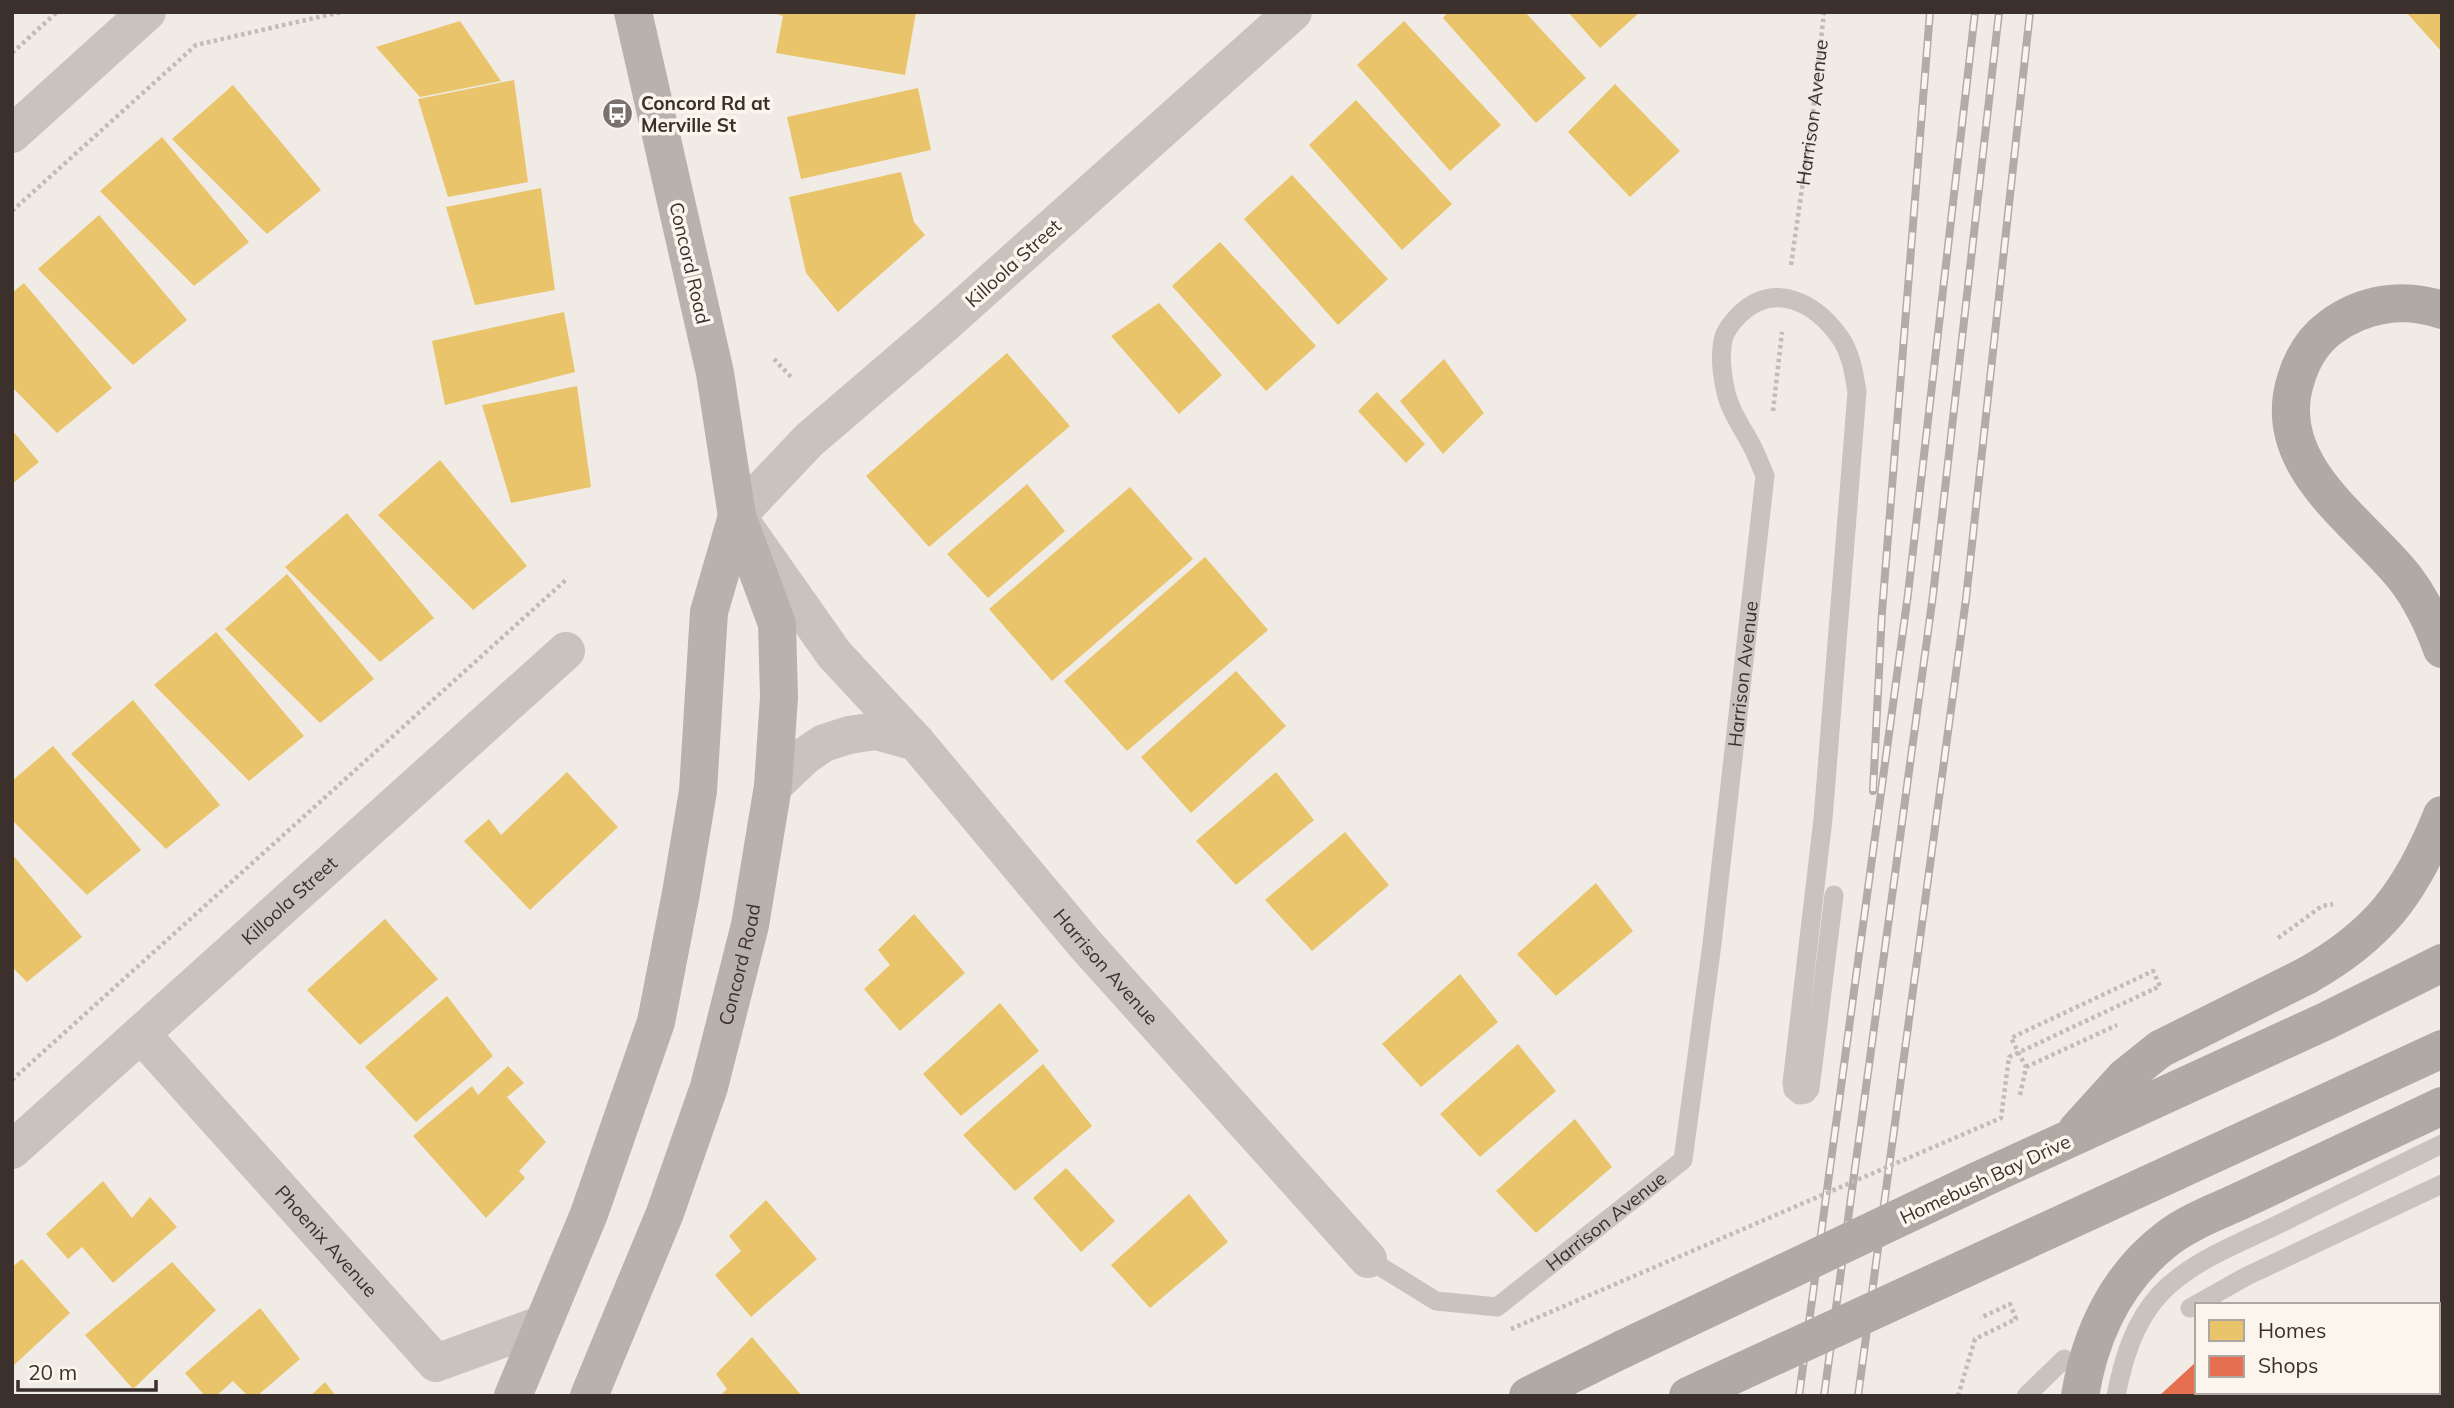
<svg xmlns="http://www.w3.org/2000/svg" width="2454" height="1408" font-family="Mulish,sans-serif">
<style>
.homes{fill:#e9c46a}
.shops{fill:#e76f51}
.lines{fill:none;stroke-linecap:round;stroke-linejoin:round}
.path{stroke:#c2bbb6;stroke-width:4.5;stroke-dasharray:3.5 3.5;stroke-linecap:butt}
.lane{stroke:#c9c3be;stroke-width:19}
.street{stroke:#c9c3be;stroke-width:38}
.primary{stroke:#b8b1ad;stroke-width:38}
.highway{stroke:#afaaa4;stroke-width:38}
.rail-casing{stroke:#b1aca8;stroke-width:8}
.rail{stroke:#fbf5ee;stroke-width:5;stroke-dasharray:16;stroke-linecap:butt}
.path-bridge{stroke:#c2bbb6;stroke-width:4.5;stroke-dasharray:3.5 3.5;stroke-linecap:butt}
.lane-bridge{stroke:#c9c3be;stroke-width:19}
.highway-bridge{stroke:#afaaa4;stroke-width:38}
.labels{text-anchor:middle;stroke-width:7;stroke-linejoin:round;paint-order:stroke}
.poi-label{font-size:19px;font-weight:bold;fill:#3b302b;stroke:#fbf5ee;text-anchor:start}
.street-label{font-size:19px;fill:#3b302b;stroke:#fbf5ee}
</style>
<rect width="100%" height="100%" fill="#f0ebe5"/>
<!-- homes -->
<path class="homes" d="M 770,12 L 916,12 L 905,75 L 776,53 L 783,16 Z
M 1448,12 L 1525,12 L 1586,78 L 1536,123 L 1443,18 Z
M 1568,12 L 1640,12 L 1600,48 Z
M 2406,12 L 2442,12 L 2442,52 Z
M 460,21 L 501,81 L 420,97 L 376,47 Z
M 1404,21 L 1501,125 L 1450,171 L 1357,65 Z
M 514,80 L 528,182 L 448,197 L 418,99 Z
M 1615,84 L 1680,151 L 1630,197 L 1568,132 Z
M 233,85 L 321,190 L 267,234 L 172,139 Z
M 918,88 L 931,150 L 801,179 L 787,117 Z
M 1356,100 L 1452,204 L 1402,250 L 1309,145 Z
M 162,137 L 249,242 L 194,286 L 100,191 Z
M 901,172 L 914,222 L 925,235 L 838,312 L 806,273 L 789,197 Z
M 1292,175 L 1388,279 L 1338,325 L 1244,219 Z
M 541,188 L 555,290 L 475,305 L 446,207 Z
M 99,215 L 187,320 L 133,365 L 38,269 Z
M 1220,242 L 1316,346 L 1266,391 L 1172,286 Z
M 24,283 L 112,388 L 57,433 L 12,387 L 12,293 Z
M 1159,303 L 1222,375 L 1179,414 L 1111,336 Z
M 564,312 L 575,372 L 445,405 L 432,341 Z
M 1007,353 L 1070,426 L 929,547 L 866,476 Z
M 1444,359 L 1484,413 L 1443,454 L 1400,401 Z
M 577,386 L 591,487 L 511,503 L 482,405 Z
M 1377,392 L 1425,444 L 1406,463 L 1358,411 Z
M 12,430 L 39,462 L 12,484 Z
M 440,460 L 527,566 L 473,610 L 378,515 Z
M 1027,484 L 1065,531 L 988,598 L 947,554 Z
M 1130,487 L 1193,559 L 1052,681 L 989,609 Z
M 347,513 L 434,618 L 380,662 L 285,567 Z
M 1205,557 L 1268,630 L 1127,751 L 1064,681 Z
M 287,574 L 374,679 L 320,723 L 225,629 Z
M 216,632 L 304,736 L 249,781 L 154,685 Z
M 1236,671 L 1286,726 L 1191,813 L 1141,757 Z
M 133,700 L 220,805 L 166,849 L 71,754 Z
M 53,746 L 141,850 L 87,895 L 12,820 L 12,781 Z
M 567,772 L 618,827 L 530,910 L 464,841 L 489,819 L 501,835 Z
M 1276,772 L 1314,820 L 1236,885 L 1196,841 Z
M 1345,832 L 1389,885 L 1312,951 L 1265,900 Z
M 12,854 L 82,937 L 27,982 L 12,967 Z
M 1596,883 L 1633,931 L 1556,996 L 1517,954 Z
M 914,914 L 965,973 L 900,1031 L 864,989 L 890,965 L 878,950 Z
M 385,919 L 438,979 L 360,1045 L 307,990 Z
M 1460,974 L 1498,1022 L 1421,1087 L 1382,1044 Z
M 447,996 L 493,1056 L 416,1122 L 365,1067 Z
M 1000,1003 L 1039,1051 L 961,1116 L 923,1074 Z
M 1518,1044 L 1556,1091 L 1480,1157 L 1440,1114 Z
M 1043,1064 L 1092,1126 L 1015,1191 L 963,1135 Z
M 508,1066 L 524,1083 L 507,1097 L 546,1142 L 519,1171 L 525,1178 L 486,1218 L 413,1136 L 472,1086 L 478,1095 Z
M 1575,1119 L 1612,1167 L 1536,1233 L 1496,1191 Z
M 1066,1168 L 1115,1221 L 1081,1252 L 1033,1198 Z
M 103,1181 L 132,1218 L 150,1197 L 177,1227 L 113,1283 L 82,1247 L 68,1259 L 46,1234 Z
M 1189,1194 L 1228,1242 L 1150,1308 L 1111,1265 Z
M 766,1200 L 817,1259 L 751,1317 L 715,1275 L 741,1251 L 729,1236 Z
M 22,1259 L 70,1313 L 12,1367 L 12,1267 Z
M 172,1262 L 216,1310 L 133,1389 L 85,1335 Z
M 260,1308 L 300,1359 L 257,1396 L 248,1396 L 233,1381 L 216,1396 L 205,1396 L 185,1373 Z
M 752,1337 L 802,1396 L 720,1396 L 727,1389 L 716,1374 Z
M 325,1382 L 336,1396 L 310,1396 Z"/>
<!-- shops -->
<path class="shops" d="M 2438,1339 L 2442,1339 L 2442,1396 L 2159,1396 L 2197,1361 L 2197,1392 L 2438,1392 Z"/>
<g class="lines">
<!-- path -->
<g class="path">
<path d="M 12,53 L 57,12"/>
<path d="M 12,211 L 196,45 L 341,12"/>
<path id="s1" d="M 1791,265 L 1813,112 L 1824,12"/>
<path d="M 774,359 L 792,378"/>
<path d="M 1773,411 L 1782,332"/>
<path d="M 2278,938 L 2322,906 L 2333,904"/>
<path d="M 2026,1067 L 2117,1025"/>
<path d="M 12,1080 L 568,578"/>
<path d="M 2020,1095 L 2026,1067 L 2011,1038 L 2153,971 L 2160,986 L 2154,989"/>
<path d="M 1958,1396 L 1975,1339 L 2016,1319 L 2010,1304 L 1980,1318"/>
</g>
<!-- lane -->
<g class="lane">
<path id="s2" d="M 1368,1259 L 1436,1301 L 1497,1307 L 1683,1160 L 1712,944 L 1765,476 C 1761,466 1757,456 1752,446 C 1742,427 1729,410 1725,388 C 1722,374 1720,355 1723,340 C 1725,330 1733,321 1740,314 C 1775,281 1815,303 1839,336 C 1851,352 1854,373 1857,392 L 1823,819 L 1792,1083 L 1793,1090 L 1799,1095 L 1806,1094 L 1810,1089 L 1834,895"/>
<path d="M 2190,1308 L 2247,1276 L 2442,1184"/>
<path d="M 2026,1396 L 2064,1359"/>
</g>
<!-- street -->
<g class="street">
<path id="s3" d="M 1293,12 L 942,326 L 809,440 L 737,516 L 834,654 L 916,742 L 1085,944 L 1368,1259"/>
<path d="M 12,134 L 147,12"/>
<path d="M 773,786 L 806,755 L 824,743 L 849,735 L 876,731 L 916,742"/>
<path id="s4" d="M 141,1034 L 436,1363 L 543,1324"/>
<path id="s5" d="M 12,1150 L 566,651"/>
</g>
<!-- primary -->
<g class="primary">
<path d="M 513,1396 L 589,1214 L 656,1022 L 681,893 L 698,791 L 709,612 L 737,516"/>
<path id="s6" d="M 589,1396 L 665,1213 L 709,1087 L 750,925 L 773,786 L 779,697 L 777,624 L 737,516 L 715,373 L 633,12"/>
</g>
<!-- highway -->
<path class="highway" d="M 2442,310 C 2403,297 2364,303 2331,327 C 2313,340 2302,359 2296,379 C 2268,465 2359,520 2405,578 C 2421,599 2433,624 2442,649
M 2077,1130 L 2125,1077 L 2160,1049 L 2306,976
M 1977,1181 L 2326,1021 L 2442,963
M 2240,1201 L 2442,1106
M 1964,1269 L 2442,1049
M 1528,1396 L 1623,1349"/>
<defs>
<path id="rail" d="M 1873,791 L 1882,612 L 1930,12
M 1799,1396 L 1908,594 L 1975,12
M 1824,1396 L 1933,595 L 1999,12
M 1858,1396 L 1966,599 L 2030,12"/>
</defs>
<!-- rail casing -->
<use href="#rail" class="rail-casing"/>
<!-- rail -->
<use href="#rail" class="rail"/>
<!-- path-bridge -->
<path class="path-bridge" d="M 1511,1329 L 2001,1118 L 2009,1057 L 2154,989"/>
<!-- lane-bridge -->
<path class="lane-bridge" d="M 2116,1396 C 2123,1360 2134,1322 2160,1294 C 2191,1261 2238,1244 2279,1224 C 2333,1197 2387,1171 2442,1144"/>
<!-- highway-bridge -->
<path class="highway-bridge" d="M 2306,976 C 2379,935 2411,892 2442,815
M 1623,1349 L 1977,1181
M 1688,1396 L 1964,1269
M 2080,1396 C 2090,1334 2117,1277 2168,1238 C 2189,1222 2216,1212 2240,1201"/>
</g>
<!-- icons -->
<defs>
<symbol id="bus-disc" viewBox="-11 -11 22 22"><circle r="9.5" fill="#7a716c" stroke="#fbf5ee"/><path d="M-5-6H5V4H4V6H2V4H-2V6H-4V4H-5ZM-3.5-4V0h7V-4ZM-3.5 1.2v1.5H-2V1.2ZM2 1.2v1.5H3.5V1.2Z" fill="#fff"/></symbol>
</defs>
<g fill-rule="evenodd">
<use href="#bus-disc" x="600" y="96" width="35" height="35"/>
</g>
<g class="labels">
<!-- poi labels -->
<g class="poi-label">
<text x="641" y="110">Concord Rd at<tspan x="641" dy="22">Merville St</tspan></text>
</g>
<!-- street labels -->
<g class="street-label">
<text dy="7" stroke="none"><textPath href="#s1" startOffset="154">Harrison Avenue</textPath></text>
<text transform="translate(690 263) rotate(77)" y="7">Concord Road</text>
<text transform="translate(1013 263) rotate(-42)" y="7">Killoola Street</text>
<text dy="7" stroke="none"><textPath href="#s2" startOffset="868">Harrison Avenue</textPath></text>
<text dy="7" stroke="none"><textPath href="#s5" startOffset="373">Killoola Street</textPath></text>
<text dy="7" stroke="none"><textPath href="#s6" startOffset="458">Concord Road</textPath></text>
<text dy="7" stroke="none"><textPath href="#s3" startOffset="1334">Harrison Avenue</textPath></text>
<text transform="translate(1985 1179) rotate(-25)" y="7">Homebush Bay Drive</text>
<text dy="7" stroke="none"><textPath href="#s2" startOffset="280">Harrison Avenue</textPath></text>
<text dy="7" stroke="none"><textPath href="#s4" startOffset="278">Phoenix Avenue</textPath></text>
</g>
</g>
<!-- border -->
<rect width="2454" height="1408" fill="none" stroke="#3b302b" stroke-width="28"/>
<!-- legend -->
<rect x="2195" y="1303" width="245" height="91" fill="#fbf5ee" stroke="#aea6a0" stroke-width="2"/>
<rect x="2209" y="1320" width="35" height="21" fill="#e9c46a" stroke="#aea6a0" stroke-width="2"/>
<text x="2258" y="1338" font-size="21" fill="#3b302b">Homes</text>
<rect x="2209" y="1356" width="35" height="21" fill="#e76f51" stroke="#aea6a0" stroke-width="2"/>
<text x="2258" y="1373" font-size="21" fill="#3b302b">Shops</text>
<!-- scale -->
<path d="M18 1380v10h138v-10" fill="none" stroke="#3b302b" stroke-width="3.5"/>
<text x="28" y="1380" font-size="21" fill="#3b302b" stroke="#fbf5ee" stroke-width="5" paint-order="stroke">20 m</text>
</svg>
